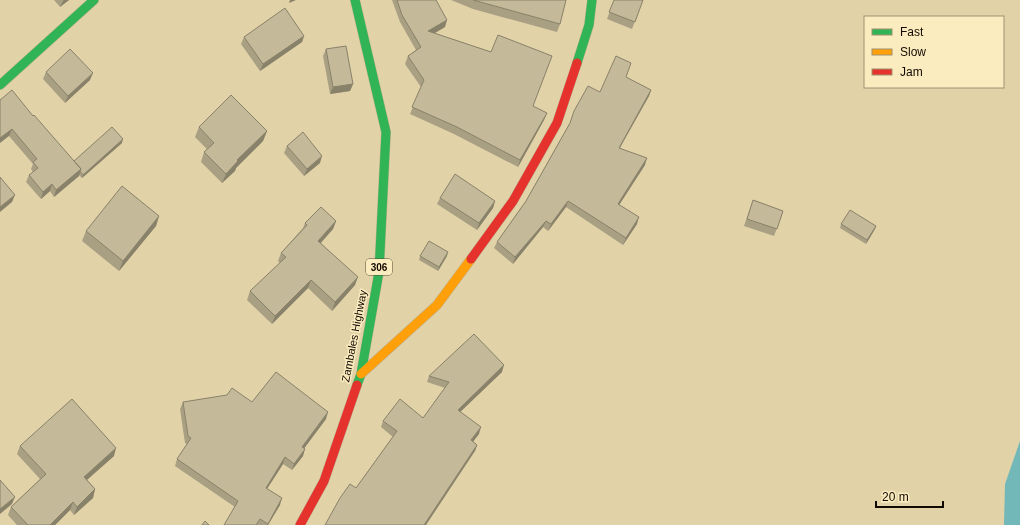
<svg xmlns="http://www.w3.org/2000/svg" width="1020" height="525" font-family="Helvetica,sans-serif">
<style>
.water{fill:#72b8b9}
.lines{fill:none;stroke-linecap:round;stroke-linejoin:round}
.fast-casing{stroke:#beb291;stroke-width:10}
.slow-casing{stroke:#beb291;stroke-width:10}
.jam-casing{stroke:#beb291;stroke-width:10}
.fast{stroke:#30b455;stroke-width:9}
.slow{stroke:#ff9f0a;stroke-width:9}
.jam{stroke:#e5322d;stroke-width:9}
.wall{fill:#a99f83}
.shaded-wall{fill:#89826a}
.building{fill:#c4b998;stroke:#89826a}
.labels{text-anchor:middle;stroke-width:3;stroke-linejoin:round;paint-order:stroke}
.shield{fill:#fbecbf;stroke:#584e39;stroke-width:1}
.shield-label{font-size:10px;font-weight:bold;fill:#120a00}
.street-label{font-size:11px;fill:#120a00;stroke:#fbecbf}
</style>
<rect width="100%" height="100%" fill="#e1d2a8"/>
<!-- water -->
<path class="water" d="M 1020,441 L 1020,525 L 1004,525 L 1005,484 Z"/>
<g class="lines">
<defs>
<path id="fast" d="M 355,0 L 386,132 L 379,272 L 361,374 L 357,385
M 577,63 L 589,25 L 592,0
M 0,85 L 94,0"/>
<path id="slow" d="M 361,374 L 437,305 L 471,259"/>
<path id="jam" d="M 471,259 L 513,201 L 557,123 L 577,63
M 300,525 L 324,481 L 357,385"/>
</defs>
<!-- fast casing -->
<use href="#fast" class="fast-casing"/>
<!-- slow casing -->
<use href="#slow" class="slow-casing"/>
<!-- jam casing -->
<use href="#jam" class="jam-casing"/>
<!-- fast -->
<use href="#fast" class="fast"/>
<!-- slow -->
<use href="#slow" class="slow"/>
<!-- jam -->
<use href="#jam" class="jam"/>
</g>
<!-- wall -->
<path class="wall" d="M 54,0 L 69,0 L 60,7 Z
M 392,0 L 436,0 L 445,27 L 435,33 L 533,107 L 547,113 L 544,120 L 518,167 L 454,134 L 410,114 L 421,87 L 405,64 L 408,56 L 416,50 L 400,22 Z
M 451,0 L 566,0 L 560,24 L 557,32 L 473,9 Z
M 614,0 L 643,0 L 632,29 L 607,19 Z
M 304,36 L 302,42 L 260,71 L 241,44 L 244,37 Z
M 326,49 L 353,84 L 350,91 L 330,94 L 323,56 Z
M 46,72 L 90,80 L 65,103 L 43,79 Z
M 626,78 L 651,90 L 649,96 L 620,148 L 645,165 L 619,204 L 637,224 L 623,245 L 566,207 L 548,231 L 543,227 L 513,264 L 494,248 L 497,242 L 526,201 L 570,123 L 600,92 Z
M 0,100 L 33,116 L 74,161 L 122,143 L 82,178 L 79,175 L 79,176 L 54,197 L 50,191 L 41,199 L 26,182 L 29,175 L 33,172 L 31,169 L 33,164 L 9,136 Z
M 199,127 L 267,131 L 263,141 L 236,168 L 235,171 L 222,183 L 201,162 L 204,152 L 207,149 L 195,137 Z
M 287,146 L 320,163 L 304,176 L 284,153 Z
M 440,198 L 495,201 L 493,208 L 477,230 L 437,204 Z
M 753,200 L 783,211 L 774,236 L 744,226 Z
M 159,216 L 156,226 L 119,271 L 82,241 L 86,231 Z
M 336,221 L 333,229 L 321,243 L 355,285 L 332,311 L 308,288 L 272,324 L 247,300 L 250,291 L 280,263 L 278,261 L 281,253 L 303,228 L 305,223 Z
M 841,224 L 876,226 L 875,229 L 866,244 L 840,228 Z
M 420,256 L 447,256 L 438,271 L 419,260 Z
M 502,372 L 460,412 L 479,434 L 473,441 L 477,445 L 475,451 L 356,488 L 393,437 L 381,427 L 383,421 L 423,418 L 445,388 L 427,382 L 429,376 Z
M 183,402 L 252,402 L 326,419 L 304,448 L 303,456 L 292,470 L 283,464 L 267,489 L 280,505 L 268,525 L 224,525 L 235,507 L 175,466 L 177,459 L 187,444 L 185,443 L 180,409 Z
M 20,446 L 114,456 L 87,480 L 95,489 L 93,498 L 74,515 L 70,510 L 55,525 L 17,525 L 8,515 L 11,507 L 40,479 L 17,454 Z"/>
<!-- shaded-wall -->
<path class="shaded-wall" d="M 64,0 L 69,0 L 60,7 L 63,1 Z
M 290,0 L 296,0 L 289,3 Z
M 447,20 L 445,27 L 426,38 L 428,31 Z
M 304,36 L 302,42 L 260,71 L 263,64 Z
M 93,73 L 90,80 L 65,103 L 68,96 Z
M 353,84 L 350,91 L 330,94 L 333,87 Z
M 651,90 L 649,96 L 616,154 L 619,148 Z
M 547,113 L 544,120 L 518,167 L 520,160 Z
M 12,129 L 9,136 L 0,143 L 0,138 Z
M 267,131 L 263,141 L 236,168 L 235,171 L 222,183 L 226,174 L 237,160 Z
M 123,139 L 122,143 L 82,178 L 83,175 Z
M 322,156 L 320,163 L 304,176 L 307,169 Z
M 647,158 L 645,165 L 616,210 L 618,204 Z
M 81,169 L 79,176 L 54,197 L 56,190 Z
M 52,184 L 50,191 L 41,199 L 43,192 Z
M 15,195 L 12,202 L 0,212 L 0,207 Z
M 495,201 L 493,208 L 477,230 L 479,223 Z
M 568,201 L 566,207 L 548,231 L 551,224 Z
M 159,216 L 156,226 L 119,271 L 123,261 Z
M 639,217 L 637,224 L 623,245 L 626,238 Z
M 336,221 L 333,229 L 315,249 L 318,241 Z
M 546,221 L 543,227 L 513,264 L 515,257 Z
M 876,226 L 875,229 L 866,244 L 867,240 Z
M 448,252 L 447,256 L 438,271 L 439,267 Z
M 358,277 L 355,285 L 332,311 L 335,302 Z
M 311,280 L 308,288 L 272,324 L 275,316 Z
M 504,365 L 502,372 L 456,416 L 458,410 Z
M 328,412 L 326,419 L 300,454 L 302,447 Z
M 481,427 L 479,434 L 469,447 L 471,440 Z
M 477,445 L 475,451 L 426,525 L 424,525 Z
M 116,448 L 114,456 L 81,485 L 84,477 Z
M 305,449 L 303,456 L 292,470 L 294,464 Z
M 285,457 L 283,464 L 263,495 L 266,488 Z
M 95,489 L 93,498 L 74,515 L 77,507 Z
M 15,497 L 12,504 L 0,514 L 0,509 Z
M 282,498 L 280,505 L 268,525 L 267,525 Z
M 73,502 L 70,510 L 55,525 L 50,525 Z"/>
<!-- building -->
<path class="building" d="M 397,0 L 436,0 L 447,20 L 428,31 L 491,52 L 498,35 L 552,56 L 533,106 L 547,113 L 520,160 L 457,127 L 412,107 L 424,80 L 408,56 L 421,47 L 402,15 Z
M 473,0 L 566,0 L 560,24 Z
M 614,0 L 643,0 L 635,22 L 609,12 Z
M 285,8 L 304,36 L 263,64 L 244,37 Z
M 346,46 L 353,84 L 333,87 L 326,49 Z
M 70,49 L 93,73 L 68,96 L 46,72 Z
M 616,56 L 631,63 L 626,77 L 651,90 L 619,148 L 647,158 L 618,204 L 639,217 L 626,238 L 568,201 L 551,224 L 546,221 L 515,257 L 497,242 L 526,201 L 570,123 L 574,111 L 588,86 L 600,92 Z
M 12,90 L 33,116 L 34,115 L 81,169 L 56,190 L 52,184 L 43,192 L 29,175 L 38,168 L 33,162 L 37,159 L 12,129 L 0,138 L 0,100 Z
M 231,95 L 267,131 L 237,160 L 238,161 L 226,174 L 204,152 L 214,143 L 199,127 Z
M 112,127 L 123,139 L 83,175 L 80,171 L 81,169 L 74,161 Z
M 303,132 L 322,156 L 307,169 L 287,146 Z
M 455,174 L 495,201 L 479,223 L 440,198 Z
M 0,177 L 15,195 L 0,207 Z
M 122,186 L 159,216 L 123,261 L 86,231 Z
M 753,200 L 783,211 L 777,229 L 747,219 Z
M 321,207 L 336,221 L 318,241 L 358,277 L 335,302 L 311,280 L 275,316 L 250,291 L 286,257 L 281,253 L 307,225 L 305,223 Z
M 850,210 L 876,226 L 867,240 L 841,224 Z
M 429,241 L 448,252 L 439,267 L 420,256 Z
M 474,334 L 504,365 L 458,410 L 481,427 L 471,440 L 477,445 L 424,525 L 325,525 L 340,498 L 350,484 L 356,488 L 397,431 L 383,421 L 400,399 L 423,418 L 449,382 L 429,376 Z
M 276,372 L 328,412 L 302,447 L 305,449 L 294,464 L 285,457 L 266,488 L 282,498 L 268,524 L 260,519 L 256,525 L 224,525 L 238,501 L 177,459 L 191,438 L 188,436 L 183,402 L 227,395 L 232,388 L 252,402 Z
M 72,399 L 116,448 L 84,477 L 95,489 L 77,507 L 73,502 L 50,525 L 28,525 L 11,507 L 46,474 L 20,446 Z
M 0,480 L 15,497 L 0,509 Z
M 205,521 L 209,525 L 202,525 Z"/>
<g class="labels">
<!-- shield labels -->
<rect class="shield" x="366" y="259" width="26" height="16" rx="3"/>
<g class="shield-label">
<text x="379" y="271">306</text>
</g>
<!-- street labels -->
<g class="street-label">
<text transform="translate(354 336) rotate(-79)" y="4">Zambales Highway</text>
</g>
</g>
<!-- legend -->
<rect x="864" y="16" width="140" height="72" fill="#fbecbf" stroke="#9e9273"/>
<rect x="872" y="29" width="20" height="6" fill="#30b455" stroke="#9e9273"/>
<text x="900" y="36" font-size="12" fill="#120a00">Fast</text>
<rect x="872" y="49" width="20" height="6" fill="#ff9f0a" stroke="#9e9273"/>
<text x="900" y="56" font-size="12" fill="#120a00">Slow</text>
<rect x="872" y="69" width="20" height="6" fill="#e5322d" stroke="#9e9273"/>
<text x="900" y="76" font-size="12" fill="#120a00">Jam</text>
<!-- scale -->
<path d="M876 501v6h67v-6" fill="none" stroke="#120a00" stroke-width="2"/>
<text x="882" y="501" font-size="12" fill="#120a00" stroke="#fbecbf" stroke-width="3" paint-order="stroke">20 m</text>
</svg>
